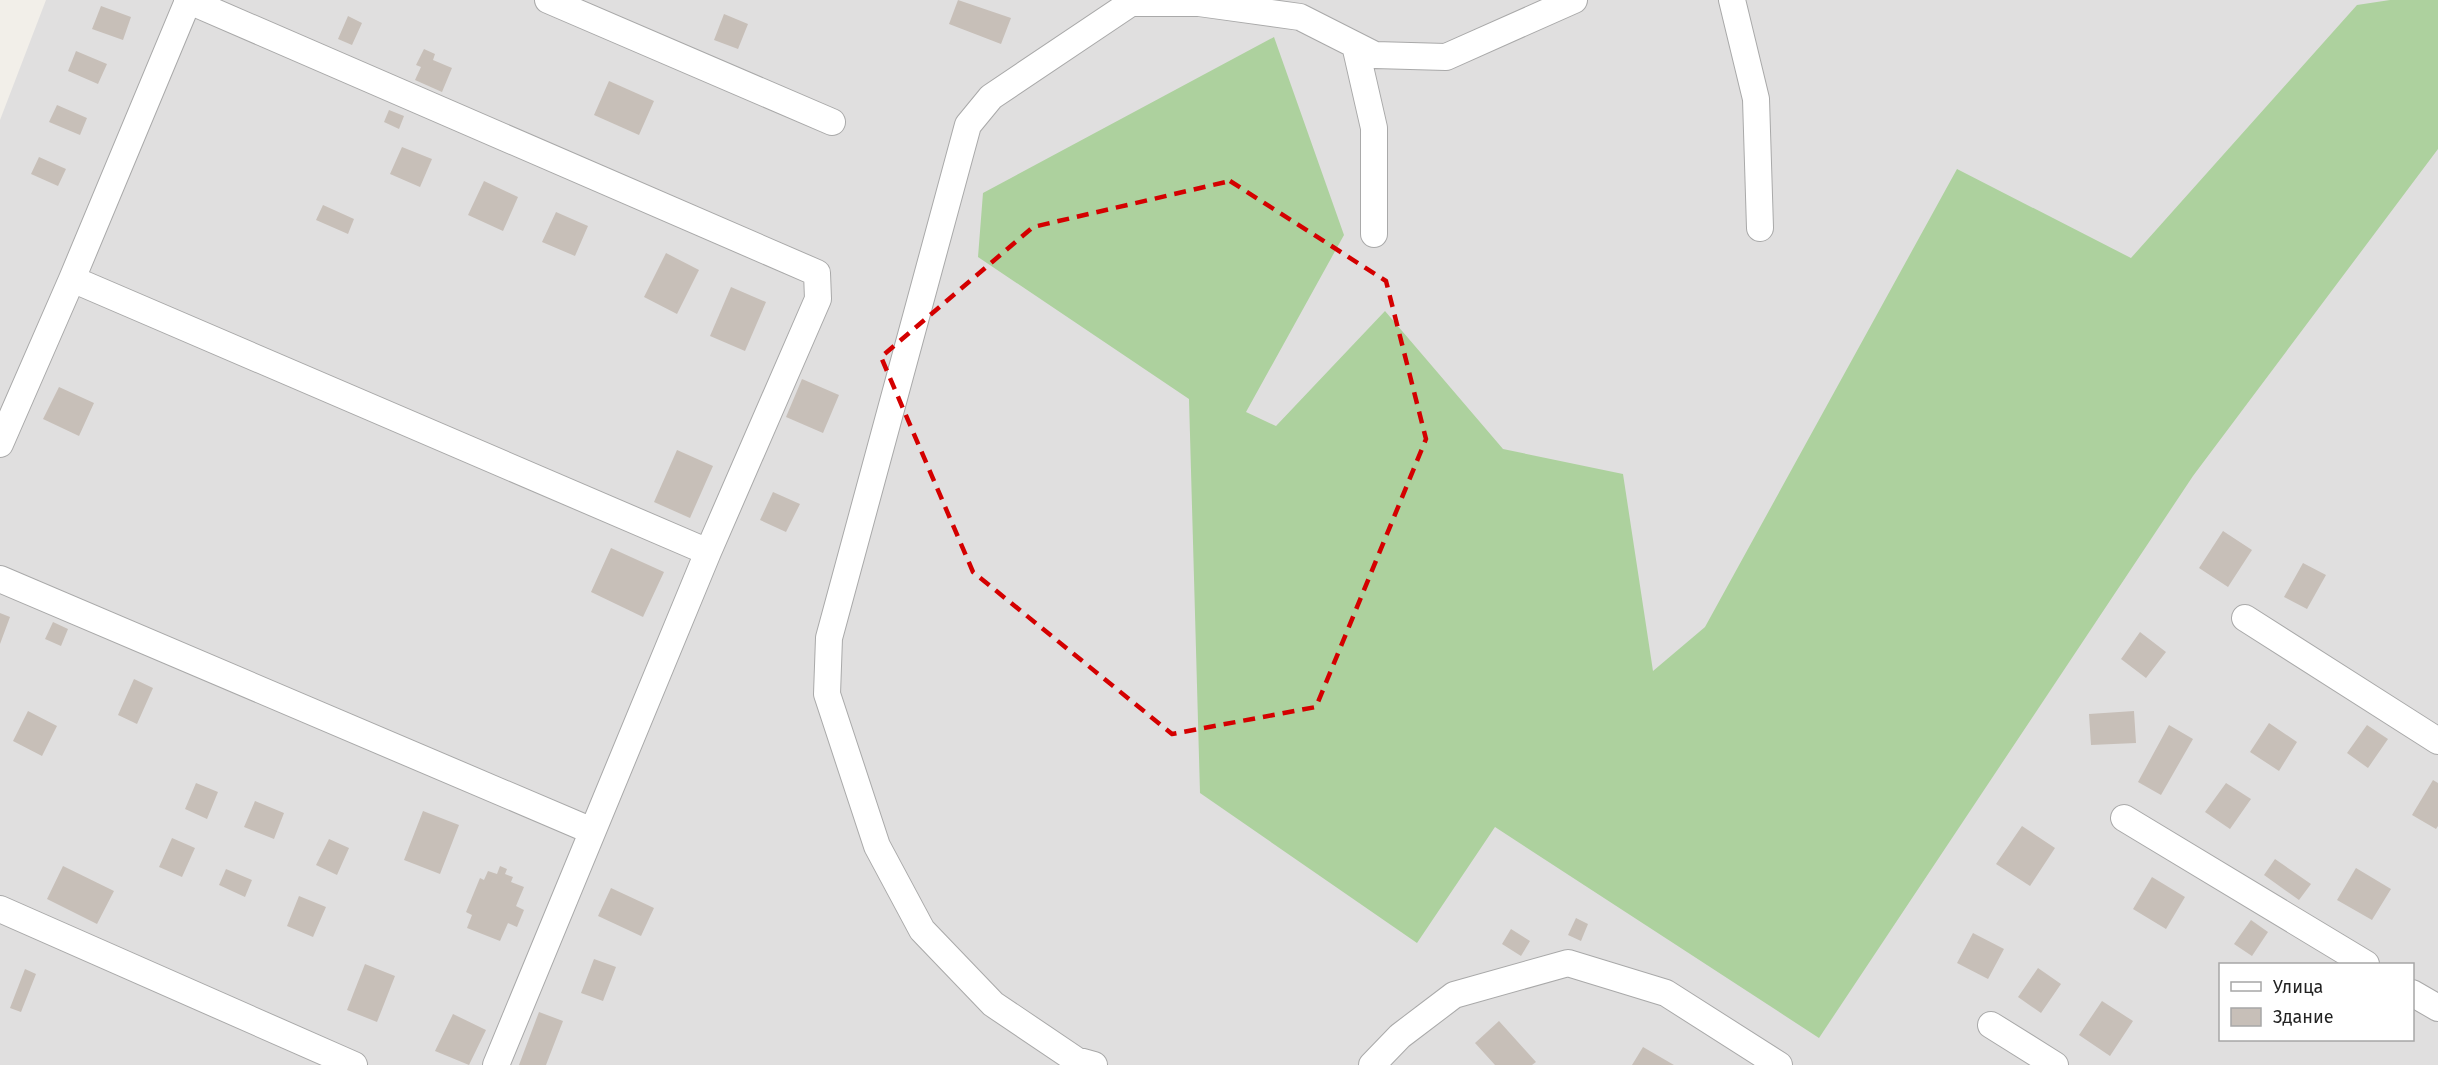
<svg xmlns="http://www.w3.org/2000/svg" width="2438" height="1065" font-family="'Fira Sans',sans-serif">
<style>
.residential{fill:#e0dfdf;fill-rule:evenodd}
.forest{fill:#add19e}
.building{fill:#c7bfb8}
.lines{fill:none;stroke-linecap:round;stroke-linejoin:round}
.minor-casing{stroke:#a9a9a9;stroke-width:28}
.minor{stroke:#fff;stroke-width:26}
.marked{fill:none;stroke:#d40000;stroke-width:4.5;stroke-dasharray:12 8;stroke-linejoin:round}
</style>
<rect width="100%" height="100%" fill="#f2efe9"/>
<!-- residential -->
<path class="residential" d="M 46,0 L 2438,0 L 2438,1065 L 0,1065 L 0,120 ZM 2220,964 L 2412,964 L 2412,1040 L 2220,1040 Z"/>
<!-- forest -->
<path class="forest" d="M 2390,0 L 2438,0 L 2438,149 L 2193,476 L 1819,1038 L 1495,827 L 1417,943 L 1200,793 L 1189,399 L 978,257 L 983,193 L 1274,37 L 1344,235 L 1246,412 L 1276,426 L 1385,311 L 1503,449 L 1623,474 L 1653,671 L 1705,627 L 1957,169 L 2131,258 L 2357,5 Z"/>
<!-- building -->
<path class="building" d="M 958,0 L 1011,18 L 1001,44 L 949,24 Z
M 101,6 L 131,17 L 123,40 L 92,29 Z
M 724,14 L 748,24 L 738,49 L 714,40 Z
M 348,16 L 362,23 L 352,45 L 338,39 Z
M 424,49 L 435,54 L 433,60 L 452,68 L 442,92 L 415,80 L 421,67 L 416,65 Z
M 76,51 L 107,64 L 98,84 L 68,71 Z
M 609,81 L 654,101 L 639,135 L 594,115 Z
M 57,105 L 87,118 L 80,135 L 49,122 Z
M 389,110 L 404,116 L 399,129 L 384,122 Z
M 402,147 L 432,159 L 420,187 L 390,174 Z
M 39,157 L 66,169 L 58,186 L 31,174 Z
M 484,181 L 518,197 L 503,231 L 468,215 Z
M 323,205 L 354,219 L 348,234 L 316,220 Z
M 556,212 L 588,226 L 575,256 L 542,242 Z
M 666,253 L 699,270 L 677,314 L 644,297 Z
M 731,287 L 766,302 L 745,351 L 710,336 Z
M 802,379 L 839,395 L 823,433 L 786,417 Z
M 59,387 L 94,403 L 79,436 L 43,419 Z
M 677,450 L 713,466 L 690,518 L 654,502 Z
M 773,492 L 800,504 L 786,532 L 760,520 Z
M 2223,531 L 2252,550 L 2228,587 L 2199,568 Z
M 611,548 L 664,572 L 643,617 L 591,592 Z
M 2303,563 L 2326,575 L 2307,609 L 2284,597 Z
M 0,613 L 10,617 L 0,644 Z
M 53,622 L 68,629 L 61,646 L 45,639 Z
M 2140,632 L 2166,652 L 2146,678 L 2121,659 Z
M 134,679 L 153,688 L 137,724 L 118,715 Z
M 28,711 L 57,726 L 42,756 L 13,741 Z
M 2134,711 L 2136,743 L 2091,745 L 2089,714 Z
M 2269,723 L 2297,742 L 2279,771 L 2250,752 Z
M 2169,725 L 2193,739 L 2161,795 L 2138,782 Z
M 2367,725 L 2388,739 L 2368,768 L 2347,753 Z
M 2433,780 L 2438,783 L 2438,826 L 2436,829 L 2412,815 Z
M 196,783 L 218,792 L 207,819 L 185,809 Z
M 2226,783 L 2251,799 L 2230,829 L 2205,812 Z
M 255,801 L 284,813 L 274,839 L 244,827 Z
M 423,811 L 459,825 L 440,874 L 404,860 Z
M 2022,826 L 2055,848 L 2030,886 L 1996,864 Z
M 172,838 L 195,848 L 182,877 L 159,867 Z
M 329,839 L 349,848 L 337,875 L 316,865 Z
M 2275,859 L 2311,884 L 2299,900 L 2264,875 Z
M 63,866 L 114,891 L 97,924 L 47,899 Z
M 500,866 L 507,869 L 505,874 L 513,877 L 511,882 L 524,887 L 516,906 L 524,910 L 517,927 L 508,923 L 500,941 L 467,928 L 472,915 L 466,912 L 480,878 L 484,880 L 488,871 L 497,874 Z
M 2356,868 L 2391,889 L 2372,920 L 2337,900 Z
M 226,869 L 252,880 L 245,897 L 219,885 Z
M 2152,877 L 2185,897 L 2166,929 L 2133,909 Z
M 611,888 L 654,908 L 641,936 L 598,916 Z
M 299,896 L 326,907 L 313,937 L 287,926 Z
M 1576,918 L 1588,924 L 1581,941 L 1568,935 Z
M 2251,920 L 2268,932 L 2252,956 L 2234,944 Z
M 1511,929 L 1530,941 L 1521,956 L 1502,944 Z
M 1973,933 L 2004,949 L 1988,979 L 1957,963 Z
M 594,959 L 616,967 L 603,1001 L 581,993 Z
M 365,964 L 395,976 L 377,1022 L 347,1010 Z
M 2038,968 L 2061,984 L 2041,1013 L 2018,997 Z
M 25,969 L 36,974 L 21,1012 L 10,1008 Z
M 2102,1001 L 2133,1021 L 2110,1056 L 2079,1035 Z
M 539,1012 L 563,1021 L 546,1065 L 519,1065 Z
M 453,1014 L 486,1030 L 469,1065 L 435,1051 Z
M 1499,1021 L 1536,1062 L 1532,1065 L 1495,1065 L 1475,1043 Z
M 1643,1047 L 1674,1065 L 1632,1065 Z"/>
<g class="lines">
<defs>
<path id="minor" d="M 187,0 L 817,273 L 818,299 L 708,552 L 496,1065
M 548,0 L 832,122
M 1732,0 L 1756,99 L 1760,228
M 1355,45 L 1374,128 L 1374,234
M 72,279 L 708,552
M 0,444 L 72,279 L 188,1
M 0,579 L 592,831
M 2245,618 L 2438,741
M 2124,818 L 2366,964
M 0,909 L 354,1065
M 2412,993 L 2438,1008
M 1991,1025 L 2055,1065
M 1094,1065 L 1076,1060 L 993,1004 L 922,930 L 877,846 L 827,694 L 829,638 L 968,125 L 991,97 L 1131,3 L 1199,3 L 1300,17 L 1375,55 L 1446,57 L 1574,0
M 1372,1065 L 1400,1036 L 1454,995 L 1568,963 L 1666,993 L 1779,1065"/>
</defs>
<!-- minor casing -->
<use href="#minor" class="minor-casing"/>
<!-- minor -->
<use href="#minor" class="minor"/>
</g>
<!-- marked area -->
<path class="marked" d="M 1230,181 L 1386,281 L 1426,439 L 1316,707 L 1172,734 L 973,572 L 881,357 L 1033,227 Z"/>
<!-- legend -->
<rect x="2219" y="963" width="195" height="78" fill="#ffffff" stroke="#a7a7a7" stroke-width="1.5"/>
<rect x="2231" y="982" width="30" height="9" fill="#ffffff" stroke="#a7a7a7" stroke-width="1.5"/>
<text x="2273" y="993" font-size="18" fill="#222222">Улица</text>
<rect x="2231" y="1008" width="30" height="18" fill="#c7bfb8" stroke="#a7a7a7" stroke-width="1.5"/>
<text x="2273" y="1023" font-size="18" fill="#222222">Здание</text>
</svg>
